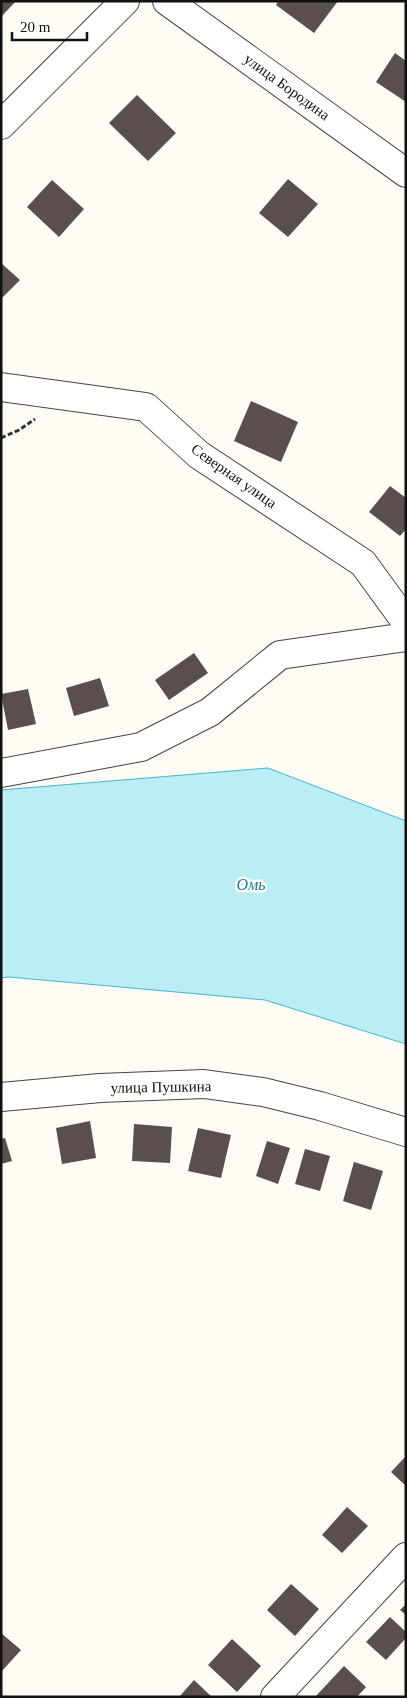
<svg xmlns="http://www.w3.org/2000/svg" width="407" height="1698" font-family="'Times New Roman',serif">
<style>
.water{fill:#bbedf5;stroke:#43b5cb}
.building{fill:#5a4f4d}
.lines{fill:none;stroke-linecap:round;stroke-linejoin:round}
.minor-casing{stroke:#444;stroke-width:30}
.path{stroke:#333;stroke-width:3;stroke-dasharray:5 2.5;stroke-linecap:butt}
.minor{stroke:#fff;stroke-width:28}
.labels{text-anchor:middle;stroke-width:5;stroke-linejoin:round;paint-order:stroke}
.street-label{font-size:15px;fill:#111;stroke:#fff}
.water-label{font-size:16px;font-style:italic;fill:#1a819a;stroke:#fff}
</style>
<rect width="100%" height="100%" fill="#fffbf5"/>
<!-- water -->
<path class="water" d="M 268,768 L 406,821 L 406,1044 L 265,1000 L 9,977 L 1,978 L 1,790 Z"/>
<!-- building -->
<path class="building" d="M 1,1 L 16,1 L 1,17 Z
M 278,1 L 338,1 L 314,33 L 276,5 Z
M 395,53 L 406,61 L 406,102 L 376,82 Z
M 137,95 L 176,133 L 148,161 L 109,123 Z
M 288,179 L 318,204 L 288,237 L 259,213 Z
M 52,180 L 84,209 L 59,237 L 27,207 Z
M 1,263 L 20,280 L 1,299 Z
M 251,401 L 298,422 L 281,462 L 234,441 Z
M 390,486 L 406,498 L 406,529 L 400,536 L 369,512 Z
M 194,653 L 208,673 L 169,700 L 155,680 Z
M 100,678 L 109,706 L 74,716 L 66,688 Z
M 28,689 L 36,724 L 8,730 L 1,694 Z
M 90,1121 L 96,1158 L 62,1164 L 56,1128 Z
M 134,1124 L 172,1127 L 170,1163 L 132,1161 Z
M 198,1128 L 231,1135 L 221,1178 L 188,1171 Z
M 5,1138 L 12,1161 L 1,1164 L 1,1139 Z
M 267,1141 L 290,1148 L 278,1184 L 256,1176 Z
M 305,1149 L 330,1156 L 320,1191 L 295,1184 Z
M 354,1162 L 383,1171 L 371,1210 L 343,1201 Z
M 406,1456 L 406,1486 L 391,1472 Z
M 347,1507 L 368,1526 L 342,1553 L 322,1535 Z
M 291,1584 L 319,1609 L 295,1636 L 267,1610 Z
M 406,1604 L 406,1615 L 400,1610 Z
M 390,1617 L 406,1632 L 406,1638 L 386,1660 L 366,1642 Z
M 1,1633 L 21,1650 L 1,1672 Z
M 232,1639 L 261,1666 L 237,1692 L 208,1665 Z
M 344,1666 L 366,1687 L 357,1697 L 315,1697 Z
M 194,1680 L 212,1697 L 179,1697 Z"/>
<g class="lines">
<defs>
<path id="minor" d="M 167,1 L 406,173
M 1,125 L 125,1
M 1,387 L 146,407 L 199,455 L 363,563 L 406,622
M 1,773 L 141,747 L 210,712 L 280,655 L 406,637
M 1,1097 L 100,1088 L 204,1084 L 263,1092 L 320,1106 L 406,1132
M 275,1697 L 406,1557"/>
</defs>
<!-- minor casing -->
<use href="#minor" class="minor-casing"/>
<!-- path -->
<path class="path" d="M 1,438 L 19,430 L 35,419"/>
<!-- minor -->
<use href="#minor" class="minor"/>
</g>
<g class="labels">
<!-- street labels -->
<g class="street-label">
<text transform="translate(287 87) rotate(36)" y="5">улица Бородина</text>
<text transform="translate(234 476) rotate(35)" y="5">Северная улица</text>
<text transform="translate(161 1087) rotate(-1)" y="5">улица Пушкина</text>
</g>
<!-- water labels -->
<g class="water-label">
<text x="251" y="890">Омь</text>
</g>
</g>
<!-- border -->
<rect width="407" height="1698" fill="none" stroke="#111111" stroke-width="5"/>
<!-- scale -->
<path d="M12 32v8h75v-8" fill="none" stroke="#111111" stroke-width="2.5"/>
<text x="20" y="32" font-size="15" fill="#111111" stroke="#ffffff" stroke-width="4" paint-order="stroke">20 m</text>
</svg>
